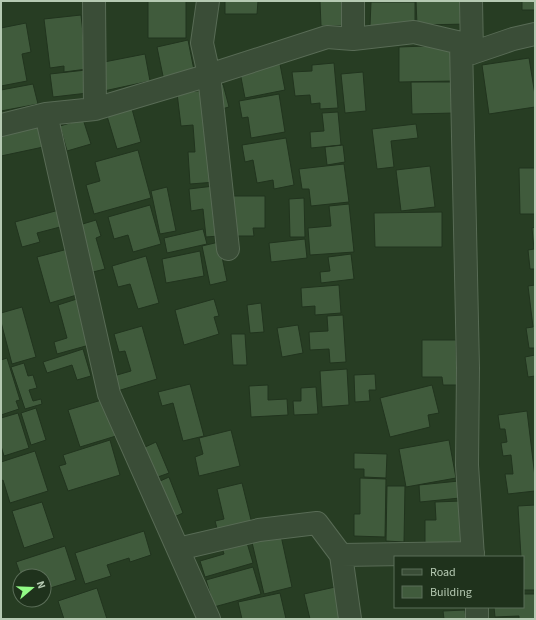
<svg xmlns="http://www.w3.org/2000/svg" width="536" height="620" font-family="'Source Sans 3',sans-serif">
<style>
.building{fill:#405b3c;stroke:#21341e}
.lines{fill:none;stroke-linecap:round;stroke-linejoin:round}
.minor-casing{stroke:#586b55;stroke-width:24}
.minor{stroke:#3a4d37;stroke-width:22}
</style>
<rect width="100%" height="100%" fill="#273d23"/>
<!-- building -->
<path class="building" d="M 148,1 L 186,1 L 186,38 L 148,38 Z
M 225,1 L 258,1 L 257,14 L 225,14 Z
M 320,1 L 350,1 L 350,26 L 321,26 Z
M 416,1 L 469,1 L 470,24 L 417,25 Z
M 522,1 L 535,1 L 535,10 L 522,10 Z
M 371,2 L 415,2 L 415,26 L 370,26 Z
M 81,15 L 87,69 L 64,72 L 64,66 L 50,68 L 44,19 Z
M 26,23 L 31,52 L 22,54 L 27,81 L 1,86 L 1,28 Z
M 188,40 L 195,75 L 164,81 L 157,47 Z
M 452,45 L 453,81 L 399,82 L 399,47 Z
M 145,54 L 150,81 L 104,91 L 99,63 Z
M 529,58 L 535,95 L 535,107 L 489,114 L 482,65 Z
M 279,59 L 285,90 L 245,98 L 239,67 Z
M 334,63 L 338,108 L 320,109 L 320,103 L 311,104 L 310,95 L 295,96 L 292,72 L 312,71 L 312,65 Z
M 86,70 L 88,93 L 53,97 L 50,74 Z
M 363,72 L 366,111 L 345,113 L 341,74 Z
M 411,82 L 453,82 L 454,113 L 412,114 Z
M 33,84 L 38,104 L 1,111 L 1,90 Z
M 223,84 L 229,107 L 218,110 L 212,87 Z
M 207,90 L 216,182 L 190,184 L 188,152 L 195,152 L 193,125 L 181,126 L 177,93 Z
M 279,94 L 285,132 L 251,138 L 248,117 L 242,118 L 239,101 Z
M 132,109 L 141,142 L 117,149 L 107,116 Z
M 338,112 L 341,145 L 311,148 L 310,132 L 324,131 L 322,113 Z
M 83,119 L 91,144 L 67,151 L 60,126 Z
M 43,123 L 48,146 L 1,156 L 1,131 Z
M 416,124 L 418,138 L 391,141 L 394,167 L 377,169 L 372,129 Z
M 286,138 L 294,185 L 274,189 L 273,180 L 257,183 L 253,160 L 245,162 L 242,145 Z
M 343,145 L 345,162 L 327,165 L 325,147 Z
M 138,150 L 151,198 L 94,214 L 86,185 L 100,181 L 95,162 Z
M 344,164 L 349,202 L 311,206 L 309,189 L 302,189 L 299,169 Z
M 430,166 L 435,207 L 401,211 L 396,170 Z
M 519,168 L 535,168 L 535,214 L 520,214 Z
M 214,186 L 219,236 L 206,237 L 203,209 L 191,211 L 189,189 Z
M 167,187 L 176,231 L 160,234 L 151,191 Z
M 232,196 L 265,196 L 265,228 L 253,228 L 254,236 L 233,236 Z
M 304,198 L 305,237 L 290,237 L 289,199 Z
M 349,204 L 354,252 L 310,255 L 308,228 L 331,226 L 329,206 Z
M 150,205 L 161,244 L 133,252 L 128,235 L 114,239 L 108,217 Z
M 59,210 L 64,226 L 37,233 L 40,242 L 22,247 L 15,222 Z
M 442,212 L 442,247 L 375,247 L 374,213 Z
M 96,220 L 101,236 L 96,238 L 105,269 L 89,273 L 76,226 Z
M 535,227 L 535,269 L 530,269 L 528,250 L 534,249 L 532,228 Z
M 203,229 L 207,244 L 167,253 L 164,238 Z
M 305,239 L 307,258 L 271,262 L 269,243 Z
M 219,242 L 227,281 L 210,285 L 202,246 Z
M 68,249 L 80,294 L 50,303 L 37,257 Z
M 200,251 L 204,276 L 166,283 L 162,259 Z
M 351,254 L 354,279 L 321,283 L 320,272 L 330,271 L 328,257 Z
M 146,256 L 159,303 L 138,309 L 130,284 L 118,287 L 112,266 Z
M 339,285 L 341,313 L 315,315 L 315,306 L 302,307 L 301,288 Z
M 535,285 L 535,348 L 529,348 L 526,328 L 533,327 L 528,286 Z
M 80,298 L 93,344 L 57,354 L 54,342 L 67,338 L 58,305 Z
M 214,299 L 219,316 L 214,317 L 219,334 L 184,345 L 175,310 Z
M 261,303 L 264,332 L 250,333 L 247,305 Z
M 22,307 L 36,357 L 12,364 L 1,322 L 1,313 Z
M 343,315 L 346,362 L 330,363 L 329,349 L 310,350 L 309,332 L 328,331 L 327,316 Z
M 298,325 L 303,353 L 282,357 L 277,328 Z
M 142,326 L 157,379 L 114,392 L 110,377 L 131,371 L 125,351 L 119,352 L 114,334 Z
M 231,334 L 245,334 L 247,365 L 233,365 Z
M 422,340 L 456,340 L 457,385 L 443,385 L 442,377 L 422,377 Z
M 83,349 L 91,376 L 77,380 L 72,365 L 47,373 L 43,362 Z
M 535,355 L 535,376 L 528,377 L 525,357 Z
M 7,358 L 20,400 L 16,401 L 19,409 L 1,415 L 1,360 Z
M 24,363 L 28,376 L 33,375 L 37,388 L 29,390 L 33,401 L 41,399 L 42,404 L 25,409 L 11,367 Z
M 347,369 L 349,405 L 322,407 L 320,371 Z
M 375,374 L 376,390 L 369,390 L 370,401 L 355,402 L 354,375 Z
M 190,384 L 204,436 L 183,441 L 173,403 L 162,406 L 158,392 Z
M 268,385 L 268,400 L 287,399 L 288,415 L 251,417 L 249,386 Z
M 432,385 L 439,413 L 428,415 L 430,427 L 390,437 L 380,398 Z
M 316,387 L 318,414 L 294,415 L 293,401 L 301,401 L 301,388 Z
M 105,399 L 116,436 L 80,447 L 68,410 Z
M 36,408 L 46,440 L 31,445 L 21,413 Z
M 527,411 L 535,477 L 535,491 L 508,494 L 505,474 L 513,474 L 511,455 L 503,456 L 501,443 L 507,442 L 505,429 L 500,429 L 498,415 Z
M 18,413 L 29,448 L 4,456 L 1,446 L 1,418 Z
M 231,430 L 240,466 L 199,476 L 195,457 L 203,454 L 199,438 Z
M 110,440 L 120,475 L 68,491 L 59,466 L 66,464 L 63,455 Z
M 449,440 L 456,478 L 406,487 L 399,449 Z
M 156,442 L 169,473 L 155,478 L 143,448 Z
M 35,451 L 48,491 L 10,503 L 3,480 L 1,481 L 1,462 Z
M 354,453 L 387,454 L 386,478 L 364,477 L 364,469 L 354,469 Z
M 169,477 L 183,513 L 172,518 L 158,482 Z
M 360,478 L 386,479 L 385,537 L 354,536 L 354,514 L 360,514 Z
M 459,481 L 460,498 L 420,502 L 419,485 Z
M 242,483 L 253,528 L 219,536 L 215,521 L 224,519 L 217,489 Z
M 387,486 L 405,486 L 404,542 L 386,541 Z
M 461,501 L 463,542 L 425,544 L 425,520 L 436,520 L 435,502 Z
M 42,502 L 54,538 L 24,548 L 12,511 Z
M 535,505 L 535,590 L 523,590 L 523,557 L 521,557 L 518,506 Z
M 144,531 L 151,555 L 130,562 L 129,558 L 107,565 L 111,576 L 85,584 L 75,553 Z
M 280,531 L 292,587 L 264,594 L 251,538 Z
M 245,536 L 253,563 L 205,577 L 200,561 L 224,554 L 221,544 Z
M 65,546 L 76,580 L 44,590 L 44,576 L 21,576 L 16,562 Z
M 253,567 L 261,594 L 214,607 L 206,580 Z
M 335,587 L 343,619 L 310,619 L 304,594 Z
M 97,588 L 107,619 L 64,619 L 58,601 Z
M 280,593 L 286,619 L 242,619 L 238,602 Z
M 523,594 L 535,594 L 535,619 L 519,619 L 519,616 L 495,617 L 494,607 L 523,607 Z
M 465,610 L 466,619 L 444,619 L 443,611 Z"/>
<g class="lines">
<defs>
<path id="minor" d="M 94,1 L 95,109
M 208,1 L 202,43 L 209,75 L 228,249
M 471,1 L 472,53
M 353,39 L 353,1
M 461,43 L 468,368 L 467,465 L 473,557
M 46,114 L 109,394 L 209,619
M 1,125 L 46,114 L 95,109 L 209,75 L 327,37 L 353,39 L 414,32 L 461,43 L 472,53 L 513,39 L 535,34
M 178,549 L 259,530 L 317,523 L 341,555 L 350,619
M 341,555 L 473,553
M 477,607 L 477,619"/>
</defs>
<!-- minor casing -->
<use href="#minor" class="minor-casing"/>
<!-- minor -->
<use href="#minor" class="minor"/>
</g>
<!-- border -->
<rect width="536" height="620" fill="none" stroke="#b5c9b2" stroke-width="4"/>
<!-- legend -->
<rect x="394" y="556" width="130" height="52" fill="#1f321c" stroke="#5b6e58"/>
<rect x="402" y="569" width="20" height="6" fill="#3a4d37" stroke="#5b6e58"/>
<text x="430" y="576" font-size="12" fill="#b5c9b2">Road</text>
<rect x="402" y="586" width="20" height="12" fill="#405b3c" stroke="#5b6e58"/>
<text x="430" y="596" font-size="12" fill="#b5c9b2">Building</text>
<!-- north arrow -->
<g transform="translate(32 588) rotate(71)"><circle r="19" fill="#1f321c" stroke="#5b6e58"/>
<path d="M0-3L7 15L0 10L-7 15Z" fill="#92fa86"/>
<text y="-6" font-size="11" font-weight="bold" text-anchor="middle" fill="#b5c9b2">N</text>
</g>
</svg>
